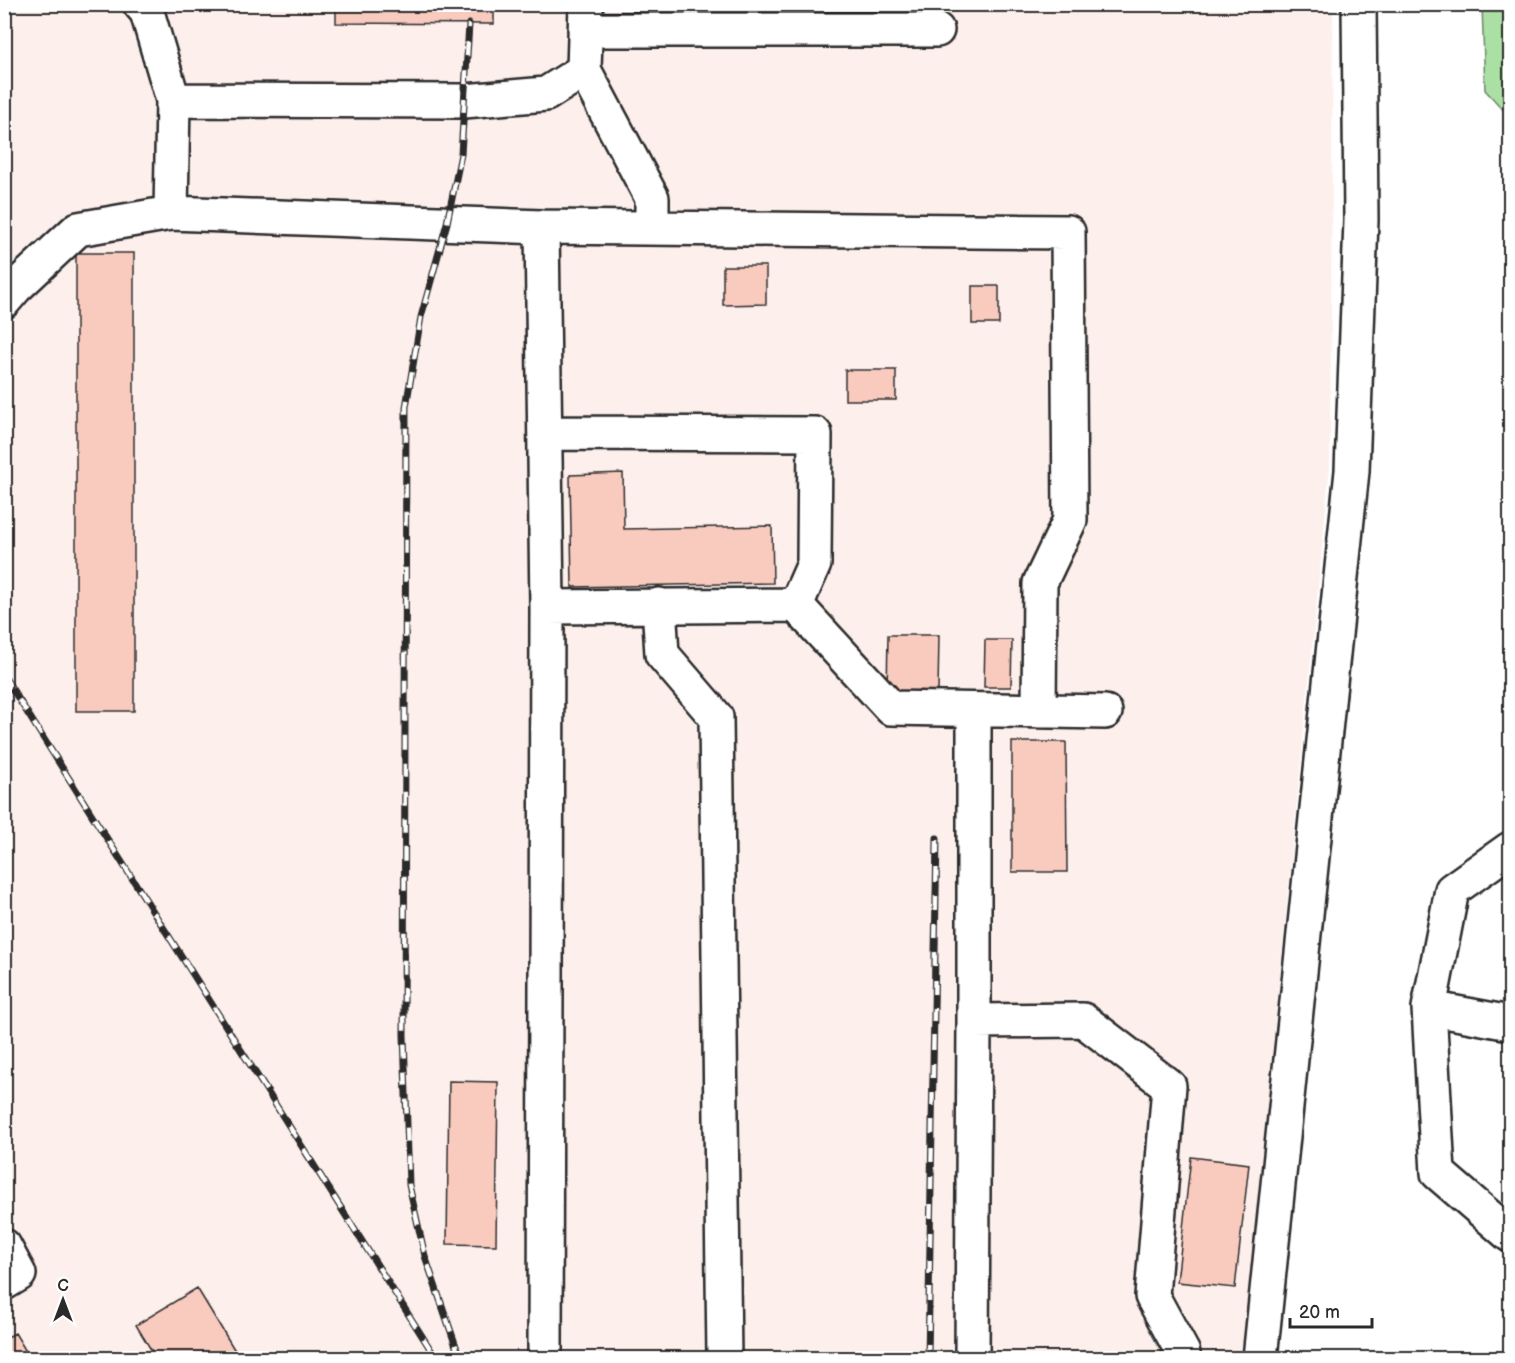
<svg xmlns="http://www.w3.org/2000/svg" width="1515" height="1363" font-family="'Balsamiq Sans',sans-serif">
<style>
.built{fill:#fdefec}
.green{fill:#aae0a3;stroke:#6a8667;stroke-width:1.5}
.building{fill:#f9cbbe;stroke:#2b2b2b;stroke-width:1.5}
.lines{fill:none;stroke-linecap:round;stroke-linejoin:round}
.minor-casing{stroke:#2b2b2b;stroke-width:38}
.minor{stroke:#fff;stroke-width:33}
.rail-casing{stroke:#2b2b2b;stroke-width:7}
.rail{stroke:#fff;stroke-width:4.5;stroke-dasharray:14;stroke-linecap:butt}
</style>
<rect width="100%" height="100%" fill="#fff"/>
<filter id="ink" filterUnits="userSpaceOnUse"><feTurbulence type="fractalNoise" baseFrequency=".0167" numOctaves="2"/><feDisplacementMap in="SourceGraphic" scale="12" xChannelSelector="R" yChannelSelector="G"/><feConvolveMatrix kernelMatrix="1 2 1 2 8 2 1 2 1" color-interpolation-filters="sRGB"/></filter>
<g filter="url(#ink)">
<!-- built -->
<path class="built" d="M 5,5 L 1333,5 L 1330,466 L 1242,1358 L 5,1358 Z"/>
<!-- green -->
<path class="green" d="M 1482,5 L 1510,5 L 1510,117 L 1485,90 Z"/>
<!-- building -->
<path class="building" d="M 336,4 L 494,4 L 494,24 L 336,23 Z
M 76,253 L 134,253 L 134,711 L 76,711 Z
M 723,266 L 766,266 L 766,304 L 723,305 Z
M 972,286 L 999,286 L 999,324 L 972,324 Z
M 845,370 L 896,370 L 896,400 L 845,400 Z
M 623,473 L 624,529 L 772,526 L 773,583 L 572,587 L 570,475 Z
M 888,635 L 939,635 L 938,692 L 887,691 Z
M 985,640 L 1012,640 L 1011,687 L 984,687 Z
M 1012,742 L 1066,742 L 1067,872 L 1012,872 Z
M 449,1081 L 498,1082 L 496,1245 L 447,1244 Z
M 1191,1157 L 1249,1164 L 1235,1288 L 1177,1282 Z
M 197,1288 L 234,1349 L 239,1358 L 156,1358 L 136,1325 Z
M 15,1333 L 30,1358 L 4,1358 L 4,1339 Z"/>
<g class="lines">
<defs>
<path id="minor" d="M 140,4 L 147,12 L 173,100 L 171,213
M 586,4 L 584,70 L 652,198 L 652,227
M 585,30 L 937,30
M 173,100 L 464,101 L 546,94 L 584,70
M 542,227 L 1068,232 L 1070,520 L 1040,583 L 1039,711
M 4,301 L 16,287 L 78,229 L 171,213 L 542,227 L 547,607 L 545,1358
M 545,433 L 815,434 L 814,564 L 796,605
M 659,605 L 662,654 L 716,717 L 724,1358
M 547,607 L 796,605 L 891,708 L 1105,712
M 974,710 L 974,1021 L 1083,1020 L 1169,1086 L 1152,1296 L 1183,1353 L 1182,1358
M 1510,849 L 1452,890 L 1429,1008 L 1438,1173 L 1510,1235
M 1429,1008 L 1510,1023
M 4,1246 L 19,1274 L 4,1283
M 972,1358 L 974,1021
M 1260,1358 L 1352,471 L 1361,220 L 1359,4"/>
</defs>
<!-- minor casing -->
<use href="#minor" class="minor-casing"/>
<!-- minor -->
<use href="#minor" class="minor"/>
<defs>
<path id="rail" d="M 4,676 L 436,1358
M 460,1358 L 425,1256 L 409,1185 L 404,1035 L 406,407 L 421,317 L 447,223 L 461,154 L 469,24
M 928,1358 L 937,838"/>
</defs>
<!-- rail casing -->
<use href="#rail" class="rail-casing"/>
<!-- rail -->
<use href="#rail" class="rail"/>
</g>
</g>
<!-- margin -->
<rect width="1515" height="1363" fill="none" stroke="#fff" stroke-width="24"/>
<rect x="12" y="12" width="1491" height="1339" fill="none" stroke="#2b2b2b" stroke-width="2" filter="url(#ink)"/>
<!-- north arrow -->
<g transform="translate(63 1300)" stroke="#ffffff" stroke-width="4.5" paint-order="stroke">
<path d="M0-4.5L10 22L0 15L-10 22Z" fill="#2b2b2b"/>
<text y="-9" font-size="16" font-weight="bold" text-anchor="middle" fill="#2b2b2b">С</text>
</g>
<!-- scale -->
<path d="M1290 1318v9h82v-9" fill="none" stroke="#2b2b2b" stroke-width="3"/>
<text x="1299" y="1318" font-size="18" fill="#2b2b2b" stroke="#ffffff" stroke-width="4.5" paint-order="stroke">20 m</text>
</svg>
